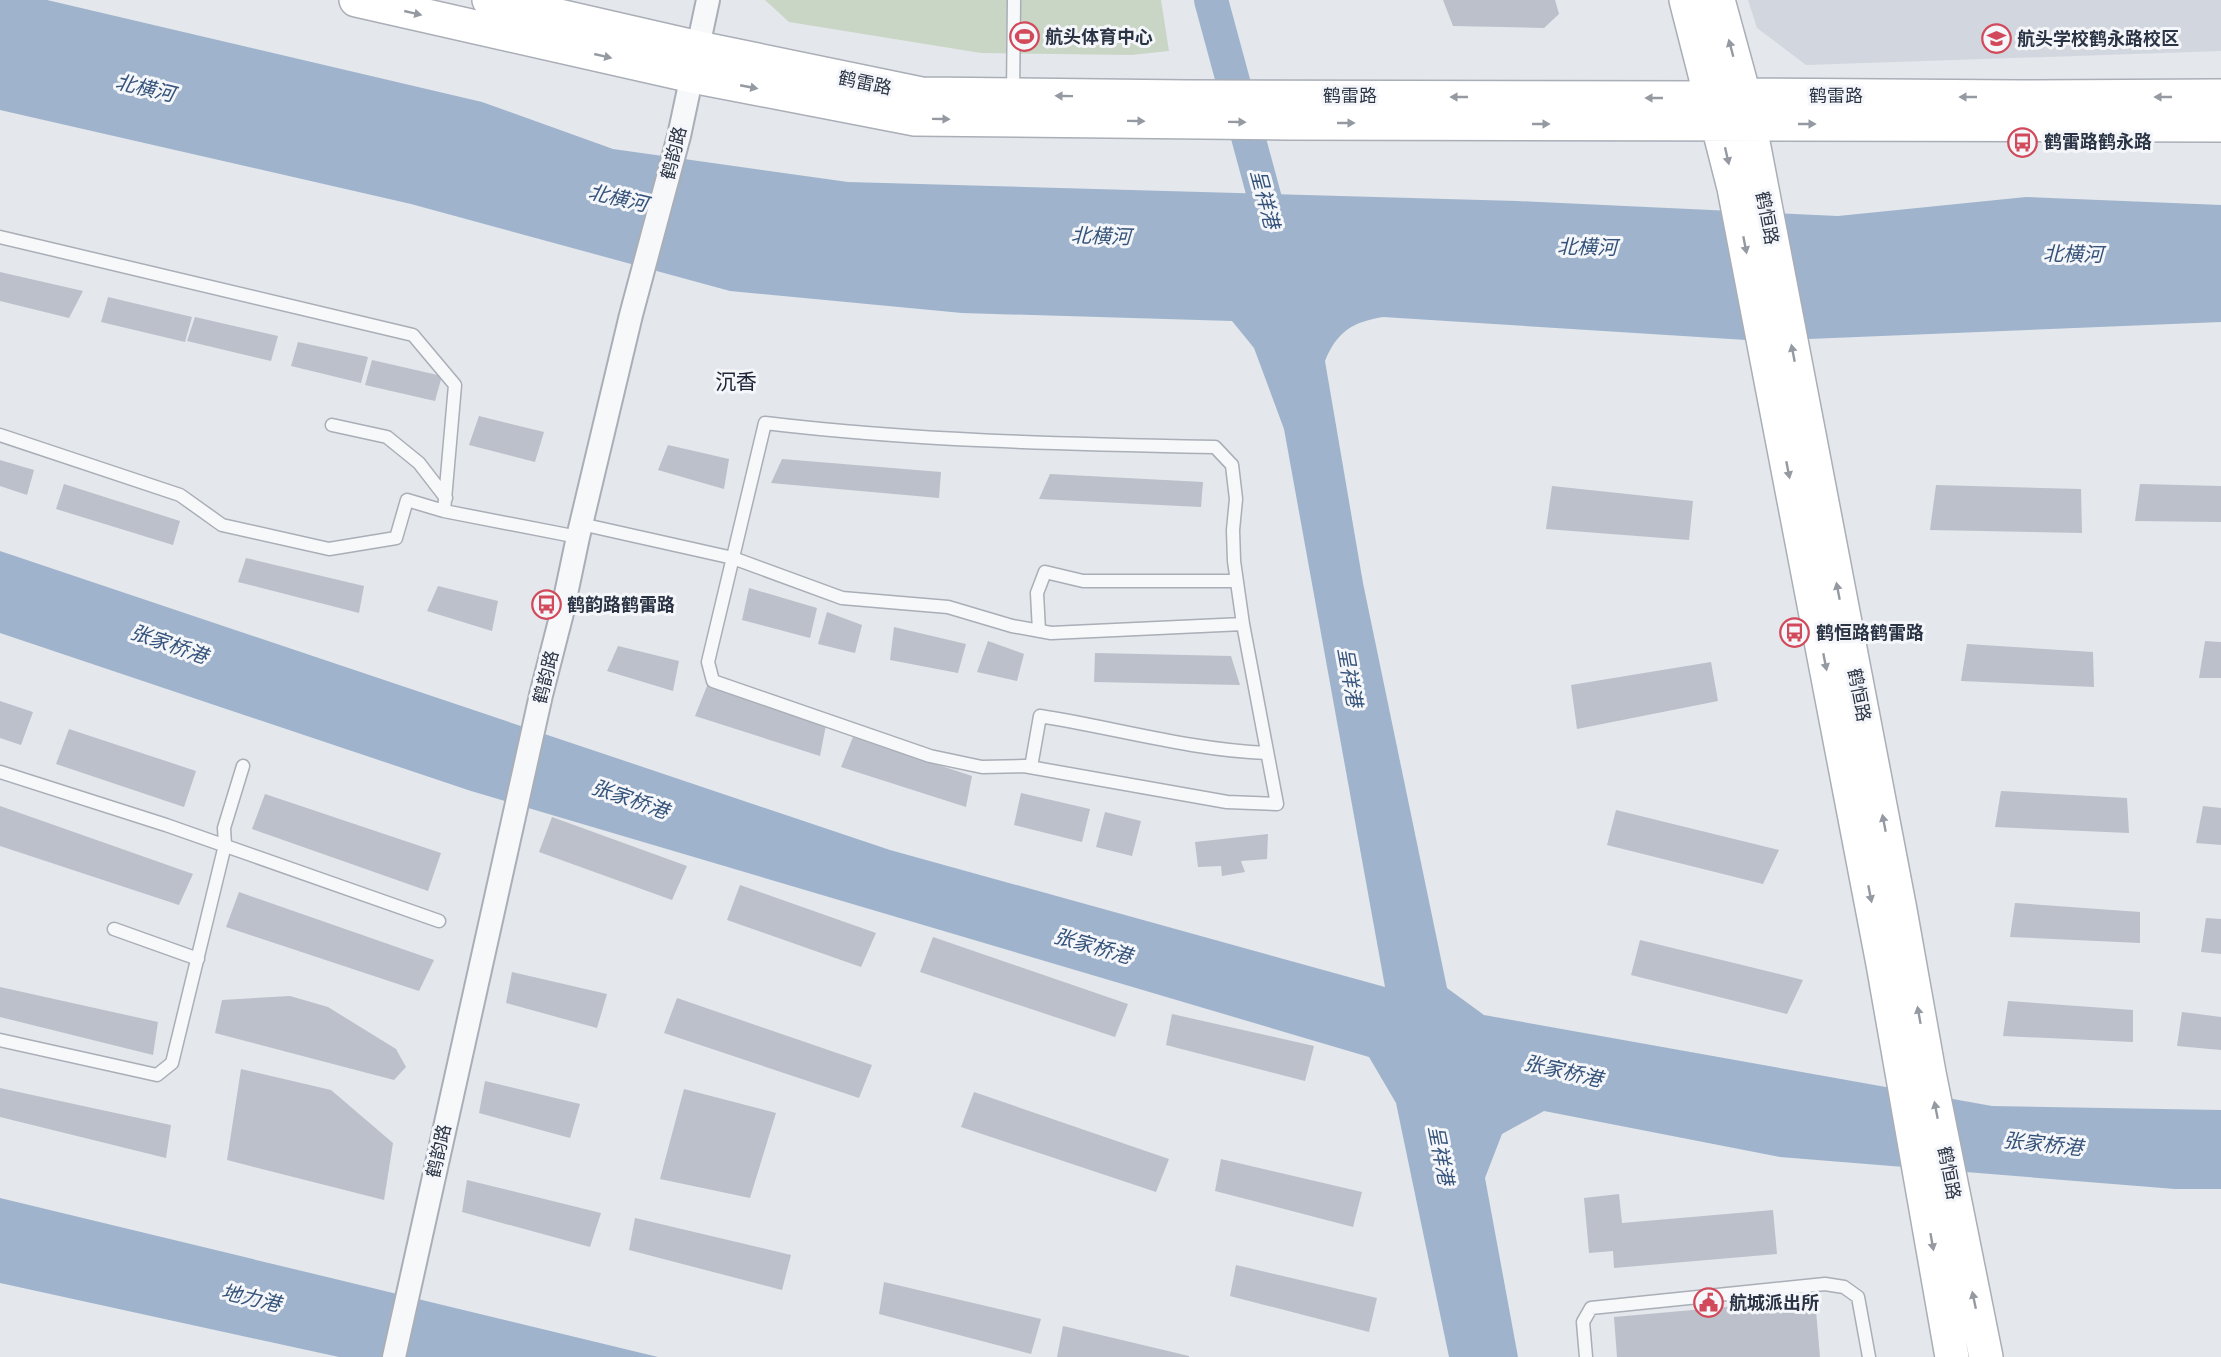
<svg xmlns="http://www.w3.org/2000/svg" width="2221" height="1357" font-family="Jost,'Noto Sans SC',sans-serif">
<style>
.built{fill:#d2d6de}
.green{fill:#c9d6c5}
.water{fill:#9fb4cc}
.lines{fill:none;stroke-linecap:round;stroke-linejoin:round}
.river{stroke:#9fb4cc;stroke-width:34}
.building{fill:#bbc0ca}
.lane-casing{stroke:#a9aeb7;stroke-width:15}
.street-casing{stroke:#a9aeb7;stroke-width:26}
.secondary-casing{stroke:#a9aeb7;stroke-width:36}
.lane{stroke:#f7f8fa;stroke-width:12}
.street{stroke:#f7f8fa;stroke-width:22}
.secondary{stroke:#fff;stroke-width:33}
.oneway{fill:#959aa2}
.labels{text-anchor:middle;stroke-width:6;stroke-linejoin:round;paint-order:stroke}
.poi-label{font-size:18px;font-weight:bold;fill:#2b3445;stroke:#f4f6f9;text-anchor:start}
.street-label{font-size:18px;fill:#2b3445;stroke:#f4f6f9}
.water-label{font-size:20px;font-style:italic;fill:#34527a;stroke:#f4f6f9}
.quarter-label{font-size:21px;fill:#1d2536;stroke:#f4f6f9}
</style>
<rect width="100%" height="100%" fill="#e4e7ec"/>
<!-- built -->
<path class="built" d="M 1748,0 L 2221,0 L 2221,51 L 1806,65 L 1757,28 Z"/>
<!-- green -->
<path class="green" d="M 765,0 L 1161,0 L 1169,51 L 1131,55 L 981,53 L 789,22 Z"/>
<!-- water -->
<path class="water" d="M 0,0 L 47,0 L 482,102 L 613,149 L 848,182 L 1517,201 L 1838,216 L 2026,197 L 2221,205 L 2221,322 L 1762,341 L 1383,317 C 1352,322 1337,332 1325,361 L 1363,583 L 1447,988 L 1484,1015 L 1992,1106 L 2221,1110 L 2221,1189 L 2175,1189 L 1780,1157 L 1544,1111 L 1502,1134 L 1485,1178 L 1518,1357 L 1449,1357 L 1396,1103 L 1369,1057 L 471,791 L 0,633 L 0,551 L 890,850 L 1385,987 L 1284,429 L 1254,348 L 1232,321 L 962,313 L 730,291 L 411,204 L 0,110 Z
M 0,1198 L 658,1357 L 339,1357 L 0,1283 Z"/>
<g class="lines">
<!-- river -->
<path class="river" d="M 1211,0 L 1276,240"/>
</g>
<!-- building -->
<path class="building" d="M 1443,0 L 1555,0 L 1559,14 L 1544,28 L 1453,26 Z
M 0,272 L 83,291 L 69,318 L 0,301 Z
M 108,297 L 192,317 L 185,342 L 101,322 Z
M 195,317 L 278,336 L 271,361 L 187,341 Z
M 298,342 L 368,357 L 361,383 L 291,366 Z
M 372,360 L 442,376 L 435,401 L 365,385 Z
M 479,416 L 544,432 L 535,462 L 469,445 Z
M 668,445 L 729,459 L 724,489 L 658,470 Z
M 782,459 L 941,472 L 939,498 L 771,483 Z
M 0,460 L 34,470 L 27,495 L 0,486 Z
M 1050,474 L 1203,482 L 1201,507 L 1039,499 Z
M 64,484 L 180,521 L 173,545 L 56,509 Z
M 2140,484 L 2221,486 L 2221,522 L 2135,521 Z
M 1936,485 L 2081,489 L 2082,533 L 1930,530 Z
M 1552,486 L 1693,501 L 1689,540 L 1546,529 Z
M 246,558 L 364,586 L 359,613 L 238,582 Z
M 438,586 L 498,601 L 492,631 L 427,611 Z
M 749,588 L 817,608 L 810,638 L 742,620 Z
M 827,612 L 862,625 L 855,653 L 818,644 Z
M 894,627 L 966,644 L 958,673 L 890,660 Z
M 988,641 L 1024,654 L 1017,681 L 977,672 Z
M 2205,641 L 2221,642 L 2221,678 L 2199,678 Z
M 1967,644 L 2093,652 L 2094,687 L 1961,681 Z
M 618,646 L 679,661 L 673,691 L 607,671 Z
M 1095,653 L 1231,656 L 1240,685 L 1094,682 Z
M 1711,662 L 1718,701 L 1577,729 L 1571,685 Z
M 707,686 L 826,725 L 820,756 L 695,716 Z
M 0,701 L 33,712 L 21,745 L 0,738 Z
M 69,729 L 196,771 L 184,807 L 56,764 Z
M 853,737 L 972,776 L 966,807 L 841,767 Z
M 2001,791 L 2127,798 L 2129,833 L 1995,827 Z
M 1021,793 L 1090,809 L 1082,842 L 1014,825 Z
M 265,794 L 441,853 L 428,891 L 252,829 Z
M 0,806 L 193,874 L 179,905 L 0,846 Z
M 2203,806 L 2221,808 L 2221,845 L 2196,843 Z
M 1616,810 L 1779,850 L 1763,884 L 1607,845 Z
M 1105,812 L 1141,821 L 1132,856 L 1096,847 Z
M 552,817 L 687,866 L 672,900 L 539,852 Z
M 1268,834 L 1267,859 L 1241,861 L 1245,872 L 1222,876 L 1221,866 L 1198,867 L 1195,842 Z
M 740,885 L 876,933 L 861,967 L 727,920 Z
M 239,892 L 434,960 L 419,991 L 226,927 Z
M 2015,903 L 2140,912 L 2140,943 L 2010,937 Z
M 2206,918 L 2221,919 L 2221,954 L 2201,952 Z
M 933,937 L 1128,1004 L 1115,1037 L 920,972 Z
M 1640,940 L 1803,980 L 1787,1014 L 1631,975 Z
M 512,972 L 607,994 L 597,1028 L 506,1003 Z
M 0,987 L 158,1022 L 153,1055 L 0,1017 Z
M 290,996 L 328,1007 L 396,1049 L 406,1067 L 394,1080 L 215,1033 L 222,1000 Z
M 677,998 L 872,1065 L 859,1098 L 664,1033 Z
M 2008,1001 L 2133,1010 L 2133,1042 L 2003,1036 Z
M 2182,1012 L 2221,1017 L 2221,1050 L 2177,1046 Z
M 1172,1014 L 1314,1046 L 1305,1081 L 1166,1045 Z
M 241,1069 L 331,1090 L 393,1143 L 384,1200 L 227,1160 Z
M 485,1081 L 580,1104 L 570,1138 L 479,1113 Z
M 0,1088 L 171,1125 L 166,1158 L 0,1117 Z
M 684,1089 L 776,1113 L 750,1198 L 660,1179 Z
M 974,1092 L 1169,1159 L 1156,1192 L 961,1127 Z
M 1221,1159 L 1362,1192 L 1353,1227 L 1215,1191 Z
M 467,1180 L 601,1213 L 590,1247 L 462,1212 Z
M 1619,1194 L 1622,1223 L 1773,1210 L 1777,1254 L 1614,1268 L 1613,1251 L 1589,1253 L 1584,1198 Z
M 635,1218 L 791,1255 L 782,1290 L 629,1250 Z
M 1236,1265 L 1377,1298 L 1369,1332 L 1230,1296 Z
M 884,1282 L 1041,1319 L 1031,1354 L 879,1314 Z
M 1815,1299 L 1820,1357 L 1617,1357 L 1614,1317 Z
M 1063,1326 L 1189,1356 L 1189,1357 L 1057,1357 Z"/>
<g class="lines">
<defs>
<path id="lane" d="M 1013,95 L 1014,0
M 0,237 L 413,335 L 455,385 L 444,511
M 765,423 C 915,441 1065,444 1215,447 L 1232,465 L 1236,499 L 1233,530 L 1234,561 L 1243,624 L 1277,804 L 1227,802 L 1024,766 L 982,767 L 930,756 L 713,681 L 708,662 Z
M 332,425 L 387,437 L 419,463 L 446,498
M 0,435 L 180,495 L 222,525 L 329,549 L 396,538 L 407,500 L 444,511 L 578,537
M 581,524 L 733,558 L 842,598 L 948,607 L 1012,626 L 1051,633 L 1243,624
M 1039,631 L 1037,593 L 1045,572 L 1083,581 L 1237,581
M 1031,767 L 1040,716 C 1116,728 1190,750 1267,753
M 0,772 L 166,825 L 439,921
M 114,929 L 198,959
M 0,1040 L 157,1075 L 172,1063 L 225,845 L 224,828 L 243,766
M 1586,1357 L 1583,1322 L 1591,1308 L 1825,1284 L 1844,1287 L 1858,1297 L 1869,1357"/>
<path id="street" d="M 394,1357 L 541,695 L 562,613 L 578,537 L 631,315 L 679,136 L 708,0"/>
<path id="secondary" d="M 356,0 L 692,76 L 915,119 L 1288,123 L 2221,125
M 489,0 L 699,48 L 921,94 L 1186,97 L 1713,98 L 1744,95 L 2021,97 L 2221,96
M 1686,0 L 1734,188 L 1883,964 L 1952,1357
M 1718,0 L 1744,95 L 1900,910 L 1929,1073 L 1986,1357"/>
</defs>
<!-- lane casing -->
<use href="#lane" class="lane-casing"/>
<!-- street casing -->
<use href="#street" class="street-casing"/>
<!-- secondary casing -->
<use href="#secondary" class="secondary-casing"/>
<!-- lane -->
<use href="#lane" class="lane"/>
<!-- street -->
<use href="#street" class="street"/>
<!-- secondary -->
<use href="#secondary" class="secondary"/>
</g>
<!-- one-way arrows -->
<defs><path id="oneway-solid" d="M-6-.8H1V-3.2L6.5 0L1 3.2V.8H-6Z" transform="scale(1.5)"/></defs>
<g class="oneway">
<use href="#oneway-solid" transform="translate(413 13) rotate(13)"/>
<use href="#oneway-solid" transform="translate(1731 48) rotate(-105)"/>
<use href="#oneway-solid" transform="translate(603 56) rotate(13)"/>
<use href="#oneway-solid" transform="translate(749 87) rotate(11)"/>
<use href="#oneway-solid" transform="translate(1064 96) rotate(-179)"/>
<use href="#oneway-solid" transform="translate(1459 97) rotate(-180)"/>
<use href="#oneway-solid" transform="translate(1968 97) rotate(-180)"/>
<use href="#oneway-solid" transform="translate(2163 97) rotate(180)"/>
<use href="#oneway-solid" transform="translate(1654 98) rotate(-180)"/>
<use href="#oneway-solid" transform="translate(941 119) rotate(1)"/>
<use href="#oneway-solid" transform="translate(1136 121) rotate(1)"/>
<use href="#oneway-solid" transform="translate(1237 122) rotate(1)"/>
<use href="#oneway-solid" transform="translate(1346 123)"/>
<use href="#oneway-solid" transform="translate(1541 124)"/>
<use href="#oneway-solid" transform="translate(1807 124)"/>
<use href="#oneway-solid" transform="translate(1727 156) rotate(77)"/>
<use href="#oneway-solid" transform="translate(1745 245) rotate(79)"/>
<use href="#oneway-solid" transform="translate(1793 353) rotate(-101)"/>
<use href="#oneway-solid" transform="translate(1788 470) rotate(79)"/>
<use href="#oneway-solid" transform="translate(1838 591) rotate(-101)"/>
<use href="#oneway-solid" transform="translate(1825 662) rotate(79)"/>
<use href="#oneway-solid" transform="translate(1884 823) rotate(-101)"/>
<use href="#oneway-solid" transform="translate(1870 894) rotate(79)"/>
<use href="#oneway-solid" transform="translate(1919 1015) rotate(-100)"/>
<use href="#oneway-solid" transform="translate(1936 1110) rotate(-101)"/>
<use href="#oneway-solid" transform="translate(1932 1242) rotate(80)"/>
<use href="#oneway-solid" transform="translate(1974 1300) rotate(-102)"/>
</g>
<!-- icons -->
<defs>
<symbol id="stadium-ring" viewBox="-11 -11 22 22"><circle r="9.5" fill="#f4f6f9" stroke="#d1495b" stroke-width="1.5"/><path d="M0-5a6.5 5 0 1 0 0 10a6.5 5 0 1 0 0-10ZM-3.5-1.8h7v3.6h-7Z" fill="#d1495b"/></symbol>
<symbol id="school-ring" viewBox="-11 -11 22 22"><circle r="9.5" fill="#f4f6f9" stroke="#d1495b" stroke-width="1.5"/><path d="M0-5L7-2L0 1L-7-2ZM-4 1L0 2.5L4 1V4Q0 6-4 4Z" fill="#d1495b"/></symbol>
<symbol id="bus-ring" viewBox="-11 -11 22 22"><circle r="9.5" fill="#f4f6f9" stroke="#d1495b" stroke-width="1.5"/><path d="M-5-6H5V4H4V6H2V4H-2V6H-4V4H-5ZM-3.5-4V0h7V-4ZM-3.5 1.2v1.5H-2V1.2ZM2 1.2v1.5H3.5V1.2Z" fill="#d1495b"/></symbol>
<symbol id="civic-ring" viewBox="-11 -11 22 22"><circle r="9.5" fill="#f4f6f9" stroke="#d1495b" stroke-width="1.5"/><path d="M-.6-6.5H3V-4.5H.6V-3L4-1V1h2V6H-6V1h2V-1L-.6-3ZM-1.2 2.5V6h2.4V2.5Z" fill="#d1495b"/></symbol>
</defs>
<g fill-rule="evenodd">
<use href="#stadium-ring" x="1008" y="20" width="33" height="33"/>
<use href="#school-ring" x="1980" y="22" width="33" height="33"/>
<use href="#bus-ring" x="2006" y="126" width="33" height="33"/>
<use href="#bus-ring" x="530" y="588" width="33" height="33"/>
<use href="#bus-ring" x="1778" y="616" width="33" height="33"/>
<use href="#civic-ring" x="1692" y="1286" width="33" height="33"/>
</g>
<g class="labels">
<!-- poi labels -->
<g class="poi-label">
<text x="1045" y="43">航头体育中心</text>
<text x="2017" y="45">航头学校鹤永路校区</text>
<text x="2044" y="148">鹤雷路鹤永路</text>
<text x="567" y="611">鹤韵路鹤雷路</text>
<text x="1816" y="639">鹤恒路鹤雷路</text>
<text x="1729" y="1309">航城派出所</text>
</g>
<!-- street labels -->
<g class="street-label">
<text transform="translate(865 83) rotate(12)" y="6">鹤雷路</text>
<text x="1350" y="102">鹤雷路</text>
<text x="1836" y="102">鹤雷路</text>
<text transform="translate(674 153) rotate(-76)" y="6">鹤韵路</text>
<text transform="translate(1767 218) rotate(79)" y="6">鹤恒路</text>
<text transform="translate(546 677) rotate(-76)" y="6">鹤韵路</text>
<text transform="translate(1859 695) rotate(79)" y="6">鹤恒路</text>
<text transform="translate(439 1151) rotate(-77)" y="6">鹤韵路</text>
<text transform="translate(1949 1173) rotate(79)" y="6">鹤恒路</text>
</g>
<!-- water labels -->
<g class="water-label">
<text transform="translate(145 88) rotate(13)" y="7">北横河</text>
<text transform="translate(618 198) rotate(13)" y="7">北横河</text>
<text transform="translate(1265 199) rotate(75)" y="7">呈祥港</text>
<text transform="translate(1101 236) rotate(2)" y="7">北横河</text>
<text transform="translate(1587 247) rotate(1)" y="7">北横河</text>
<text transform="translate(2073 254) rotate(1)" y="7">北横河</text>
<text transform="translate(169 644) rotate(19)" y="7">张家桥港</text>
<text transform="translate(1350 677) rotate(80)" y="7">呈祥港</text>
<text transform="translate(630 799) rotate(19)" y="7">张家桥港</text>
<text transform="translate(1093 946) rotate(16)" y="7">张家桥港</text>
<text transform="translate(1563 1071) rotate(13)" y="7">张家桥港</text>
<text transform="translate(2043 1144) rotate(6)" y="7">张家桥港</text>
<text transform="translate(1441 1155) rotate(79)" y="7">呈祥港</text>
<text transform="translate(251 1298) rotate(13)" y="7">地力港</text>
</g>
<!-- quarter labels -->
<g class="quarter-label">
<text x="736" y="389">沉香</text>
</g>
</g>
</svg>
